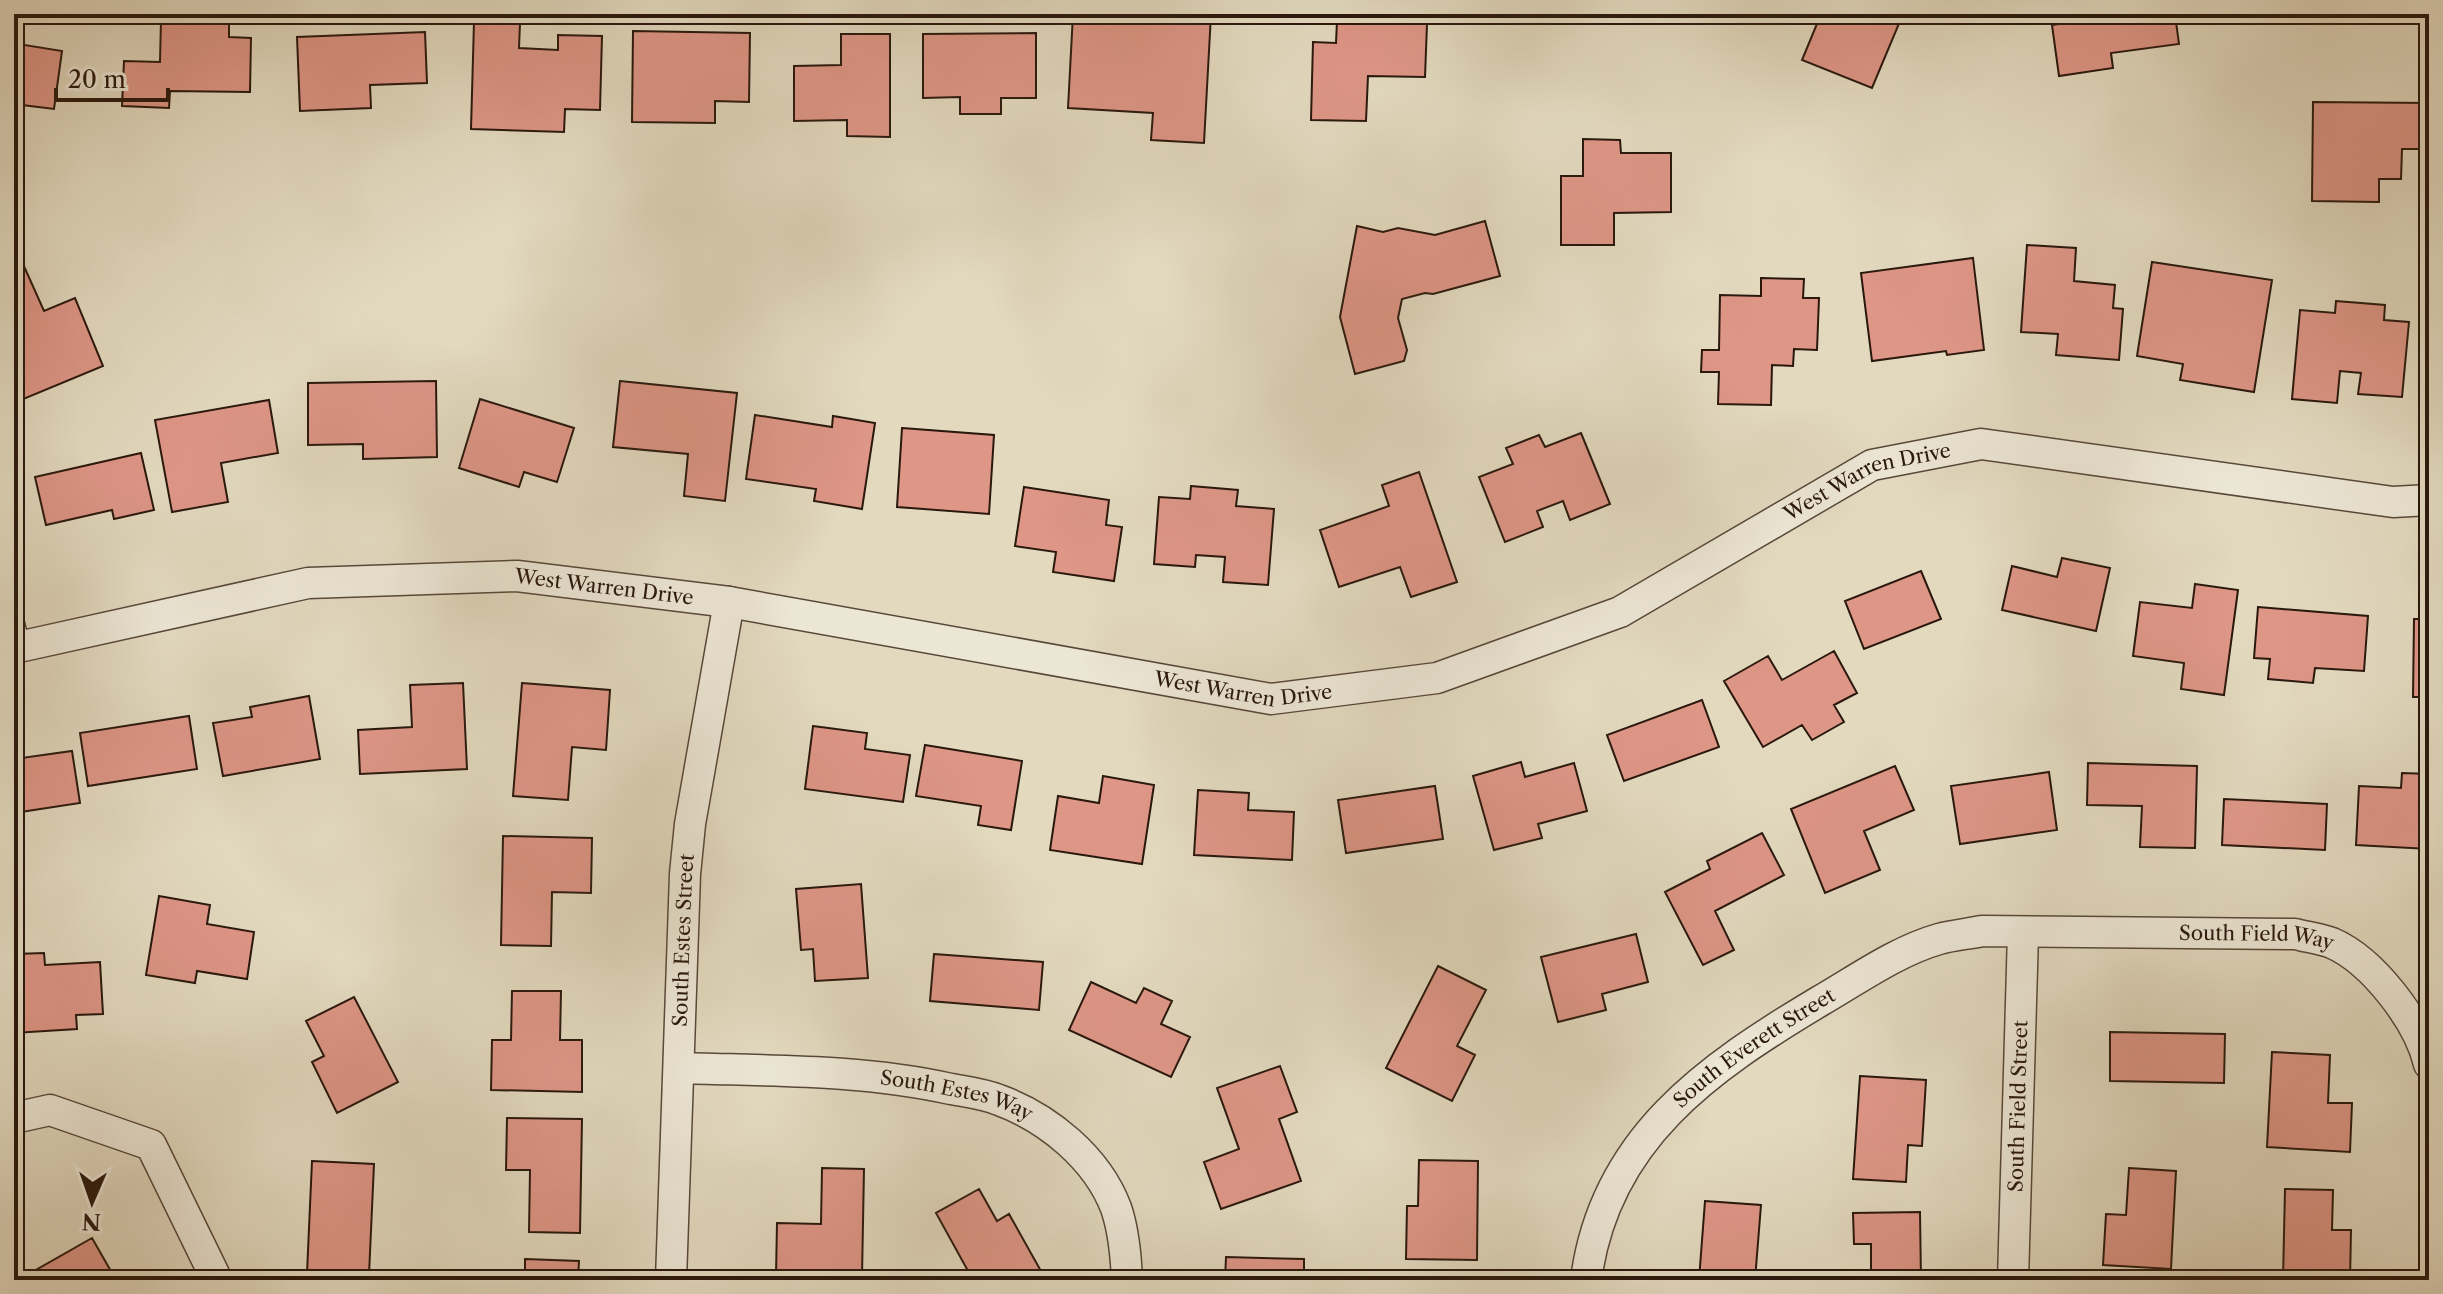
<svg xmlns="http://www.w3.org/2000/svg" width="2443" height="1294" font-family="'Libre Caslon Text',serif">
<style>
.building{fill:#de9687;stroke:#2a180d;stroke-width:2}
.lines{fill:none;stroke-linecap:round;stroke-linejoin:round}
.lane-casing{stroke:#58483a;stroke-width:19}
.street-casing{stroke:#58483a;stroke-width:33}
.lane{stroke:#ece6d5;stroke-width:16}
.street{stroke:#ece6d5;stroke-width:30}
.labels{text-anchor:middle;stroke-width:6;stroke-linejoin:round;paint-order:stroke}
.street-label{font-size:20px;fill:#2a180d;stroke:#ece6d5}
</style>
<rect width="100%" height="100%" fill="#e2d9bf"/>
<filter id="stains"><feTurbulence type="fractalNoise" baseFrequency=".0025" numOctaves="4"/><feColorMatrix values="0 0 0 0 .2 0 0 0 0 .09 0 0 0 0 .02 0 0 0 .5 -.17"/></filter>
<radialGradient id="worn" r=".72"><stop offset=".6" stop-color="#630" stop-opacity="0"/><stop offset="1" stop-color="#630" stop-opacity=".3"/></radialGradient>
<!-- building -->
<path class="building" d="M 14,14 L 22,15 L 18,44 L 62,51 L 54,109 L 14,104 Z
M 1073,14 L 1211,14 L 1204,143 L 1151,140 L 1153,113 L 1068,108 Z
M 1821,14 L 1903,14 L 1872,88 L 1802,60 Z
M 2065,14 L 2175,14 L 2179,44 L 2111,53 L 2113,68 L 2059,76 L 2052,25 L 2066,23 Z
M 161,20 L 229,22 L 229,37 L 251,38 L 250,92 L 170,91 L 169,108 L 122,106 L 124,61 L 160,62 Z
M 1337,21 L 1427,24 L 1425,77 L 1368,76 L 1366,121 L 1311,120 L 1313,42 L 1336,43 Z
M 474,22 L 520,23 L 519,48 L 558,50 L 558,35 L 602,36 L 600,110 L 565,109 L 564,132 L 471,129 Z
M 633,31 L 750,33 L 749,102 L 715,101 L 715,123 L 632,122 Z
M 425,32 L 427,83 L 370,85 L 371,108 L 300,111 L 297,37 Z
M 1036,33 L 1036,98 L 1001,98 L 1001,114 L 960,114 L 960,97 L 923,98 L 923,34 Z
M 841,34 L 890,34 L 890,137 L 847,136 L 847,120 L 794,121 L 794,66 L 841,65 Z
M 2313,102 L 2429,103 L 2429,149 L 2402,149 L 2401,179 L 2379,179 L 2379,202 L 2312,201 Z
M 1583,139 L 1620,140 L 1621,153 L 1671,153 L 1671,212 L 1614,213 L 1614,245 L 1561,245 L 1561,176 L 1583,176 Z
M 1485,221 L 1500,276 L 1433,294 L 1425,293 L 1402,299 L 1398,318 L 1407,350 L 1404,361 L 1355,374 L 1340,317 L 1357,226 L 1383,232 L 1398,228 L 1435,235 Z
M 2027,245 L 2076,248 L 2074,281 L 2115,285 L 2113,308 L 2123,309 L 2119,360 L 2056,355 L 2058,334 L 2021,332 Z
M 1973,258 L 1984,350 L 1947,355 L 1946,351 L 1872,361 L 1861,273 Z
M 2152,262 L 2272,280 L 2254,392 L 2180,380 L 2183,364 L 2137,356 Z
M 23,264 L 44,311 L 75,298 L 103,366 L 21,400 L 14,384 L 14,268 Z
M 1761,278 L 1804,279 L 1803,298 L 1819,298 L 1817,350 L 1794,349 L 1793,366 L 1772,365 L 1771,405 L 1718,404 L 1719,372 L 1701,372 L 1702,350 L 1719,350 L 1720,295 L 1761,296 Z
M 2336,301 L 2385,305 L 2384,320 L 2409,322 L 2402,397 L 2358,394 L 2361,373 L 2340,371 L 2337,403 L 2292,399 L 2300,310 L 2335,313 Z
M 436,381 L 437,457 L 363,459 L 363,444 L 308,445 L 308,383 Z
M 620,381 L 737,393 L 725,501 L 684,496 L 688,454 L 613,447 Z
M 480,399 L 574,428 L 557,482 L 524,472 L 519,487 L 459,468 Z
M 269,400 L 278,453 L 221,463 L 228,502 L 172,512 L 155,420 Z
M 755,415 L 832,427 L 833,416 L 875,423 L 862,509 L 814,501 L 816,489 L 746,479 Z
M 902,428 L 994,435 L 989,514 L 897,507 Z
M 1581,433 L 1610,504 L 1570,520 L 1563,501 L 1537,511 L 1543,527 L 1505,542 L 1479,477 L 1513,464 L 1506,448 L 1539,435 L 1545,447 Z
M 141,453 L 154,510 L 114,519 L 112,510 L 46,525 L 35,477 Z
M 1419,472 L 1457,582 L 1411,597 L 1400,567 L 1339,587 L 1320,530 L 1389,506 L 1382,485 Z
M 1191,486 L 1238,490 L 1236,506 L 1274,509 L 1268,585 L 1223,582 L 1225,557 L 1196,555 L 1195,567 L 1154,564 L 1159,497 L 1190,499 Z
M 1024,487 L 1109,500 L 1106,525 L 1122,527 L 1114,581 L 1053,572 L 1056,552 L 1015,546 Z
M 2062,558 L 2110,568 L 2096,631 L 2002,610 L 2012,566 L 2057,577 Z
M 1921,571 L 1941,619 L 1864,649 L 1845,601 Z
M 2195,584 L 2238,590 L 2224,695 L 2181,689 L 2184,663 L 2133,656 L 2140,602 L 2192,608 Z
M 2258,607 L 2368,616 L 2364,671 L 2315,668 L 2313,683 L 2268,679 L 2270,659 L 2254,658 Z
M 2414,619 L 2429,619 L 2429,697 L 2413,697 Z
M 1834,651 L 1857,693 L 1834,705 L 1844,722 L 1812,740 L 1802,725 L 1763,747 L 1724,681 L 1768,656 L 1782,680 Z
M 463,683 L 467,769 L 360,774 L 358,730 L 412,727 L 410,685 Z
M 522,683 L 610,690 L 606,750 L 572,747 L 568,800 L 513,796 Z
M 309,696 L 320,759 L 223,776 L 213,723 L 252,717 L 250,707 Z
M 1702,700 L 1719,747 L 1624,781 L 1607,735 Z
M 189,716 L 197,769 L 88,786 L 80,733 Z
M 813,726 L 867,733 L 865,749 L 910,755 L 903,802 L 805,789 Z
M 925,745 L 1022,761 L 1011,830 L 978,825 L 981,806 L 916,796 Z
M 72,751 L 80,803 L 14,813 L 14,759 Z
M 1521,762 L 1525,777 L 1574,763 L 1587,811 L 1538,824 L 1542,838 L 1494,850 L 1473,776 Z
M 2088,763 L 2197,766 L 2195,848 L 2140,847 L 2142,806 L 2087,805 Z
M 1895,766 L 1914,810 L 1864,831 L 1880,870 L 1825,893 L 1791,809 Z
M 2049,772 L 2057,830 L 1960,844 L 1951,786 Z
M 2402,773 L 2429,774 L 2429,849 L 2356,845 L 2359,786 L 2401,788 Z
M 1103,776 L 1154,785 L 1142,864 L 1050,850 L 1058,796 L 1099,803 Z
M 1435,786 L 1443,839 L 1346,853 L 1338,800 Z
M 1198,790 L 1249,793 L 1248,810 L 1294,812 L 1292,860 L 1194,855 Z
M 2224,799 L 2327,804 L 2325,850 L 2222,845 Z
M 1762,833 L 1784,875 L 1715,911 L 1734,950 L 1703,965 L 1665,892 L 1710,869 L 1707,861 Z
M 503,836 L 592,838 L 591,893 L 552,892 L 551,946 L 501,945 Z
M 861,884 L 868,978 L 815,981 L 813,949 L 801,950 L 796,889 Z
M 159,896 L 210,905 L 207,924 L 254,932 L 247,979 L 197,971 L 195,983 L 146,975 Z
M 1636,934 L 1648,982 L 1602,994 L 1606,1010 L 1558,1022 L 1541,957 Z
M 44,953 L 45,965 L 100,962 L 103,1014 L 76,1015 L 77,1029 L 14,1033 L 14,954 Z
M 934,954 L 1043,962 L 1039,1010 L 930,1001 Z
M 1438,966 L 1486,990 L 1457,1046 L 1475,1055 L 1452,1101 L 1386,1068 Z
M 1091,982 L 1136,1003 L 1144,988 L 1172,1001 L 1161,1024 L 1190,1037 L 1171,1077 L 1069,1030 Z
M 512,991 L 561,991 L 560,1040 L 582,1040 L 582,1092 L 491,1090 L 492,1040 L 511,1040 Z
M 354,997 L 398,1082 L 337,1113 L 312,1062 L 324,1056 L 306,1021 Z
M 2110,1032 L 2225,1034 L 2224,1083 L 2110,1081 Z
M 2272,1052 L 2330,1055 L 2328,1103 L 2352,1103 L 2350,1152 L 2267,1147 Z
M 1280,1066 L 1297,1112 L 1279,1119 L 1301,1181 L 1221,1209 L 1204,1162 L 1239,1149 L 1217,1088 Z
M 1860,1076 L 1926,1080 L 1922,1146 L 1908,1145 L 1906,1182 L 1853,1179 Z
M 507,1118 L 582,1119 L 580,1233 L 529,1232 L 530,1170 L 506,1170 Z
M 1419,1160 L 1478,1161 L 1477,1260 L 1406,1259 L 1407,1206 L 1418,1206 Z
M 312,1161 L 374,1164 L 369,1275 L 307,1273 Z
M 822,1168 L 864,1169 L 862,1277 L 776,1276 L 777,1223 L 821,1224 Z
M 2129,1168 L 2176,1171 L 2171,1269 L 2103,1265 L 2106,1214 L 2126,1215 Z
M 979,1189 L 997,1221 L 1009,1214 L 1046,1280 L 973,1280 L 936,1213 Z
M 2285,1189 L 2333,1190 L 2332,1230 L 2351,1230 L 2350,1280 L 2283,1280 Z
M 1705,1201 L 1761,1205 L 1755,1280 L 1699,1280 Z
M 1920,1212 L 1921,1280 L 1871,1280 L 1871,1244 L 1854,1244 L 1853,1213 Z
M 92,1238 L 116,1280 L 30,1280 L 27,1275 Z
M 1226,1257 L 1304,1259 L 1304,1280 L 1225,1280 Z
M 525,1259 L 579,1261 L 578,1280 L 525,1280 Z"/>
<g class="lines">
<defs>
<path id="lane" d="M 14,616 L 22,646"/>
<g id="street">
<path id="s1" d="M 14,648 L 308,583 L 517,576 L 729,602 L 1271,699 L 1437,678 L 1620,612 L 1872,465 L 1981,444 L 2393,502 L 2429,500"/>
<path id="s2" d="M 679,1068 C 770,1071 862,1069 951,1089 C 967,1092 984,1094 999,1100 C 1048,1118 1097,1158 1116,1208 C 1124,1231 1126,1256 1127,1280"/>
<path d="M 14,1118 L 50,1110 L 151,1145 L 214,1274 L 214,1280"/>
<path id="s3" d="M 671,1280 L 685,874 L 690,824 L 729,602"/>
<path id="s4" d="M 1586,1280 C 1604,1139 1708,1068 1820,1001 C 1858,979 1897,951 1939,939 C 1953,935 1968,934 1982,931 L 2295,934 C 2307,937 2321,939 2332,943 C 2373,961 2419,1021 2429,1064"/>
<path id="s5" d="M 2013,1280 L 2023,933"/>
</g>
</defs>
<!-- lane casing -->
<use href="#lane" class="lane-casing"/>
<!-- street casing -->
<use href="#street" class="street-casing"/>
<!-- lane -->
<use href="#lane" class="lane"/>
<!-- street -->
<use href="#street" class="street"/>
</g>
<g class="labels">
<!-- street labels -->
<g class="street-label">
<text dy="7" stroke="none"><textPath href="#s1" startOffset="1918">West Warren Drive</textPath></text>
<text dy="7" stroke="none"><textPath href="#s1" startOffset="598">West Warren Drive</textPath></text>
<text dy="7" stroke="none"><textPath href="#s1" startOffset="1246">West Warren Drive</textPath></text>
<text dy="7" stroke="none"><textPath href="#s3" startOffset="340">South Estes Street</textPath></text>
<text dy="7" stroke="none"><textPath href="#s4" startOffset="832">South Field Way</textPath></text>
<text dy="7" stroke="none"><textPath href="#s4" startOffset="298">South Everett Street</textPath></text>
<text dy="7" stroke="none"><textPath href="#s2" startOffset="280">South Estes Way</textPath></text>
<text dy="7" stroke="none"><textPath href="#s5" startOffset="174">South Field Street</textPath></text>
</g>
</g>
<!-- margin -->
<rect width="2443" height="1294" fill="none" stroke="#e2d9bf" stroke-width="48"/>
<rect x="16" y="16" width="2411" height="1262" fill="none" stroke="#2a180d" stroke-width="4"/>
<rect x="24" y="24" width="2395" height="1246" fill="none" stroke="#2a180d" stroke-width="2"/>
<!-- north arrow -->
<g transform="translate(92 1202) rotate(182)" stroke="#ece6d5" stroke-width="6" paint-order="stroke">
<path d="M0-6L14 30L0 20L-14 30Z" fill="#2a180d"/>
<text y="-12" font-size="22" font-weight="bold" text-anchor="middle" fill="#2a180d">N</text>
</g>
<!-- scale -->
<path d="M56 88v12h112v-12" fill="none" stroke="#2a180d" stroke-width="4"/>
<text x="68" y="88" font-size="24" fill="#2a180d" stroke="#ece6d5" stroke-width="6" paint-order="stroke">20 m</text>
<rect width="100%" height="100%" filter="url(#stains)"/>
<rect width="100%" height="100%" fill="url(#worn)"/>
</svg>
